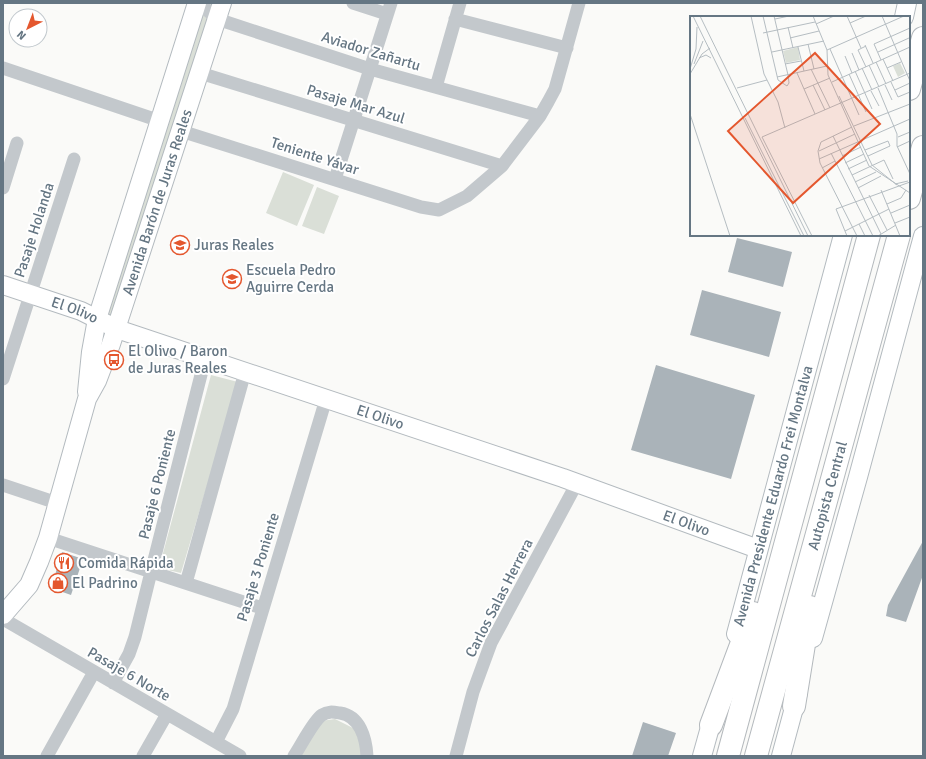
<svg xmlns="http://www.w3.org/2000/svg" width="926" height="759" font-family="Signika,sans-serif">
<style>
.green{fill:#dadfd7}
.building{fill:#aab3b9}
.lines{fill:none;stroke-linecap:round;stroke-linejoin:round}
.secondary-casing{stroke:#b3babf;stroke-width:20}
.highway-casing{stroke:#b4b9bd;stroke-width:24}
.street{stroke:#c3c8cc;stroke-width:13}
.secondary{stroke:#fff;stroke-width:18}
.highway{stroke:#fff;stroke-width:22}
.labels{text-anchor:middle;stroke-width:4;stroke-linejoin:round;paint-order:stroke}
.street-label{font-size:15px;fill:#657683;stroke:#fff}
.poi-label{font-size:15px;fill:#657683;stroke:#fff;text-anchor:start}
.inset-road{fill:none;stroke:#b5bdc2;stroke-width:1}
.view{fill:#e4572e;fill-opacity:0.15;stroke:#e4572e;stroke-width:2}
.inset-edge{fill:none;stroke:#657683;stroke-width:2}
</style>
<rect width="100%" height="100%" fill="#fafaf8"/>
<!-- green -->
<path class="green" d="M 203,3 L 214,3 L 116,319 L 106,315 Z
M 283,172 L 314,185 L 297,226 L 266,213 Z
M 317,187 L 339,196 L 324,234 L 302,226 Z
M 211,375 L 238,382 L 181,573 L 159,568 Z
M 335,719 L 355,729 L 364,756 L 299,756 L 321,721 Z"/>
<!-- building -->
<path class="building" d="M 737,238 L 792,252 L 783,287 L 728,272 Z
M 702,290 L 781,312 L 769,357 L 690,335 Z
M 656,365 L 755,395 L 731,479 L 631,450 Z
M 923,541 L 923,575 L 906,622 L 886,616 L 888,605 Z
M 62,552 L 83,559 L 71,595 L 51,588 Z
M 643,722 L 676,733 L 668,756 L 632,756 Z"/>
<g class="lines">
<defs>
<g id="secondary">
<path d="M 904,17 L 907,3"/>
<path id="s1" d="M 3,285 L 81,311 L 117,329 L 563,478 L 758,549"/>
<path d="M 87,392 L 91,352 L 97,319 L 197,3"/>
<path id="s2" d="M 3,615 L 29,585 L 39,562 L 48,538 L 87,399 L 97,381 L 111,344 L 222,3"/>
<path id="s3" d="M 736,634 L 843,235"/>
<path d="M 813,638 L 858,477 L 923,236"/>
<path d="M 702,756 L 714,713"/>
<path d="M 781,756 L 798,693"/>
</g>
<g id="highway">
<path d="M 909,89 L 923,38"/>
<path d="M 909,198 L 923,147"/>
<path d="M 794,706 L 810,607"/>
<path d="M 711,725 L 753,613"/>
<path d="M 728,756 L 869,235"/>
<path id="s4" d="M 756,756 L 899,235"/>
</g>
</defs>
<!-- secondary casing -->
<use href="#secondary" class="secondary-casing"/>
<!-- highway casing -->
<use href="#highway" class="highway-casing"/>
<!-- street -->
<path class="street" d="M 199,3 L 217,19 L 370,69 L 540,116
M 353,3 L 387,14
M 455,19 L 567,48
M 3,68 L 160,121
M 200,73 L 502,166
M 436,87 L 460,3
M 181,131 L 421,207 L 439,210 L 467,196 L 502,166 L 540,116 L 548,102 L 555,89 L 579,3
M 335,179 L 391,3
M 3,188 L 17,143
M 3,379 L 74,159
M 3,485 L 57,503
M 48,538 L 262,608
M 186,583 L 245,372
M 3,619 L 240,756
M 113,683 L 129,654 L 135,637 L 151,572 L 205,359
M 216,742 L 233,709 L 326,399
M 47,756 L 94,672
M 143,756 L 167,714
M 294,756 C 301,746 313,721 322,715 C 328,711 333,712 340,713 C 360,716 366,738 367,756
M 456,756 L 473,692 L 491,643 L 577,483"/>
<!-- secondary -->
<use href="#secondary" class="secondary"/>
<!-- highway -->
<use href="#highway" class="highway"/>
</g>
<!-- icons -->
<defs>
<symbol id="school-ring" viewBox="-11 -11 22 22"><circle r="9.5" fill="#fff" stroke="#e4572e" stroke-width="1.5"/><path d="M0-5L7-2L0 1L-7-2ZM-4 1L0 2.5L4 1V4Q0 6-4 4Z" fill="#e4572e"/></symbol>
<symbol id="bus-ring" viewBox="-11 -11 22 22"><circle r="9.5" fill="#fff" stroke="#e4572e" stroke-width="1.5"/><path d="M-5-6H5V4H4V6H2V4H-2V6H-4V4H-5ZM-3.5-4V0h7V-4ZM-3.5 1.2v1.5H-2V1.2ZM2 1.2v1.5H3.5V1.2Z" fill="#e4572e"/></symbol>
<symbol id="restaurant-ring" viewBox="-11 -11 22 22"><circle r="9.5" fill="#fff" stroke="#e4572e" stroke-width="1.5"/><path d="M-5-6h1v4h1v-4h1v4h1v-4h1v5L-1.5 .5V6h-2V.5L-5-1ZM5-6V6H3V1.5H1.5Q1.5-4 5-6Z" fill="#e4572e"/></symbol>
<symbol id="shop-ring" viewBox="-11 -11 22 22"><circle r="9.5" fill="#fff" stroke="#e4572e" stroke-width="1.5"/><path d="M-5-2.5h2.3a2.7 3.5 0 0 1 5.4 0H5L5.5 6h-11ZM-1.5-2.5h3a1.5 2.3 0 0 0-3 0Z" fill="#e4572e"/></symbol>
</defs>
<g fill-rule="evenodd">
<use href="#school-ring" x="169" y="234" width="22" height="22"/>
<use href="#school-ring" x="221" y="268" width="22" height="22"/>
<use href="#bus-ring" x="103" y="349" width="22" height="22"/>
<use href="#restaurant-ring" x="53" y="552" width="22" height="22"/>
<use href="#shop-ring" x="47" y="572" width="22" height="22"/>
</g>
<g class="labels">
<!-- street labels -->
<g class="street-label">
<text transform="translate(371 51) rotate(17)" y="5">Aviador Zañartu</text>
<text transform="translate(356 104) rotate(17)" y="5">Pasaje Mar Azul</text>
<text transform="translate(315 156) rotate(18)" y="5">Teniente Yávar</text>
<text dy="5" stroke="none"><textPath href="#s2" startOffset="444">Avenida Barón de Juras Reales</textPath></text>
<text transform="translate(34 230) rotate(-72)" y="5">Pasaje Holanda</text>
<text dy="5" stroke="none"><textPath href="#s1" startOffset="76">El Olivo</textPath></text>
<text dy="5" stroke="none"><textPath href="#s1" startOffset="400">El Olivo</textPath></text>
<text transform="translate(157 484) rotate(-76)" y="5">Pasaje 6 Poniente</text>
<text dy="5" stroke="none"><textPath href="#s3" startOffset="143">Avenida Presidente Eduardo Frei Montalva</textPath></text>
<text dy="5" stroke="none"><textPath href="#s4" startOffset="270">Autopista Central</textPath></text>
<text dy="5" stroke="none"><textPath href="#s1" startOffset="724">El Olivo</textPath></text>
<text transform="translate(258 567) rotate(-73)" y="5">Pasaje 3 Poniente</text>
<text transform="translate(499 598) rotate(-63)" y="5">Carlos Salas Herrera</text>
<text transform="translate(129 674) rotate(30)" y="5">Pasaje 6 Norte</text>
</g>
<!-- poi labels -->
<g class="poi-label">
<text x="194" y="250">Juras Reales</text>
<text x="246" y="275">Escuela Pedro<tspan x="246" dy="17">Aguirre Cerda</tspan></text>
<text x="128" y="356">El Olivo / Baron<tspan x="128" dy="17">de Juras Reales</tspan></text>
<text x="78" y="568">Comida Rápida</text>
<text x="72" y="588">El Padrino</text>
</g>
</g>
<!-- overview -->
<g transform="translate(690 16)">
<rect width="220" height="220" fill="#fafaf8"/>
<path d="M 108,31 L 110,44 L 96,47 L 93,35 ZM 210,47 L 215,57 L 208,61 L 203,50 Z" fill="#dadfd7"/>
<path class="inset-road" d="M 3,0 L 111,220M 10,0 L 118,220M 61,0 L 74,58 L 88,86 L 95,112M 73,0 L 88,64 L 97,70 L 99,67 L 98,59 L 84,0M 123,0 L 137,34 L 138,59 L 179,150 L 220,177M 157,0 L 171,32M 192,0 L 220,65M 85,3 L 99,0M 160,7 L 176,0M 126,8 L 144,0M 98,11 L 103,32M 73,17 L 125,6M 100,22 L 129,15M 118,28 L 124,53M 184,28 L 220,12M 184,28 L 191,44M 175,29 L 183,47M 176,30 L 168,34 L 176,51M 108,31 L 114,55M 140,33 L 169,99M 137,34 L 214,0M 82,36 L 134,25M 188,36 L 219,22M 162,37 L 169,54M 155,40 L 162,57M 9,42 L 16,39 L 21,42M 193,43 L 203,65M 186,46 L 196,68M 4,48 L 13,25M 95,48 L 111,45M 179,49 L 189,71M 172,52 L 182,74M 197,52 L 211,46M 0,53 L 6,33 L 7,11M 121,53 L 140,92M 165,55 L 182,93M 107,57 L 125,98M 0,58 L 12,38 L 20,32M 159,58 L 176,96M 87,61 L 137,50M 142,66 L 220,31M 201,66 L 208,81 L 220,76M 123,69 L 135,94M 195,69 L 202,84M 47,72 L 77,64M 188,72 L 207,118 L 207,130 L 220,158M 114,73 L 140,62M 205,74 L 220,67M 181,75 L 189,90M 149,80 L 182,149 L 207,169M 0,98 L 40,220M 55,102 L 114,220M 164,110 L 220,88M 162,111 L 131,126 L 128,135 L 130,147 L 167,220M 143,120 L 191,218M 72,121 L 220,57M 72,121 L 122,220M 208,121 L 220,116M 207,131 L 220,125M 175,134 L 198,125 L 200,130 L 178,140M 129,135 L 165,118M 141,137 L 183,220M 152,140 L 171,131M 129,143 L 220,103M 155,147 L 174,138M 132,152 L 145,145M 158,153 L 177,144M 162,159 L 194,144 L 203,163M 165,166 L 186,156M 205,168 L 218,165M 168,172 L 191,160M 191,174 L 210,220M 179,179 L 197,214M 197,188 L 211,182 L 216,174M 201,197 L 220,189M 205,207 L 220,201M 169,208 L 175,220M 155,215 L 199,193M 157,220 L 146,193 L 220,166M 188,220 L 206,209"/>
<path class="view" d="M 125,37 L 190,108 L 103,187 L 38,115 Z"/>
<rect width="220" height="220" class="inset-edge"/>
</g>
<!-- border -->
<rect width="926" height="759" fill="none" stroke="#657683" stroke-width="8"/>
<!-- north arrow -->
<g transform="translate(28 28) rotate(222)"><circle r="19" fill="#ffffff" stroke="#c1c8cd"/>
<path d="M0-3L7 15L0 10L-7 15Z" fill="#e4572e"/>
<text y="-6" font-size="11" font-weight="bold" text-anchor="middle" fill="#657683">N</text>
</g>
</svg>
